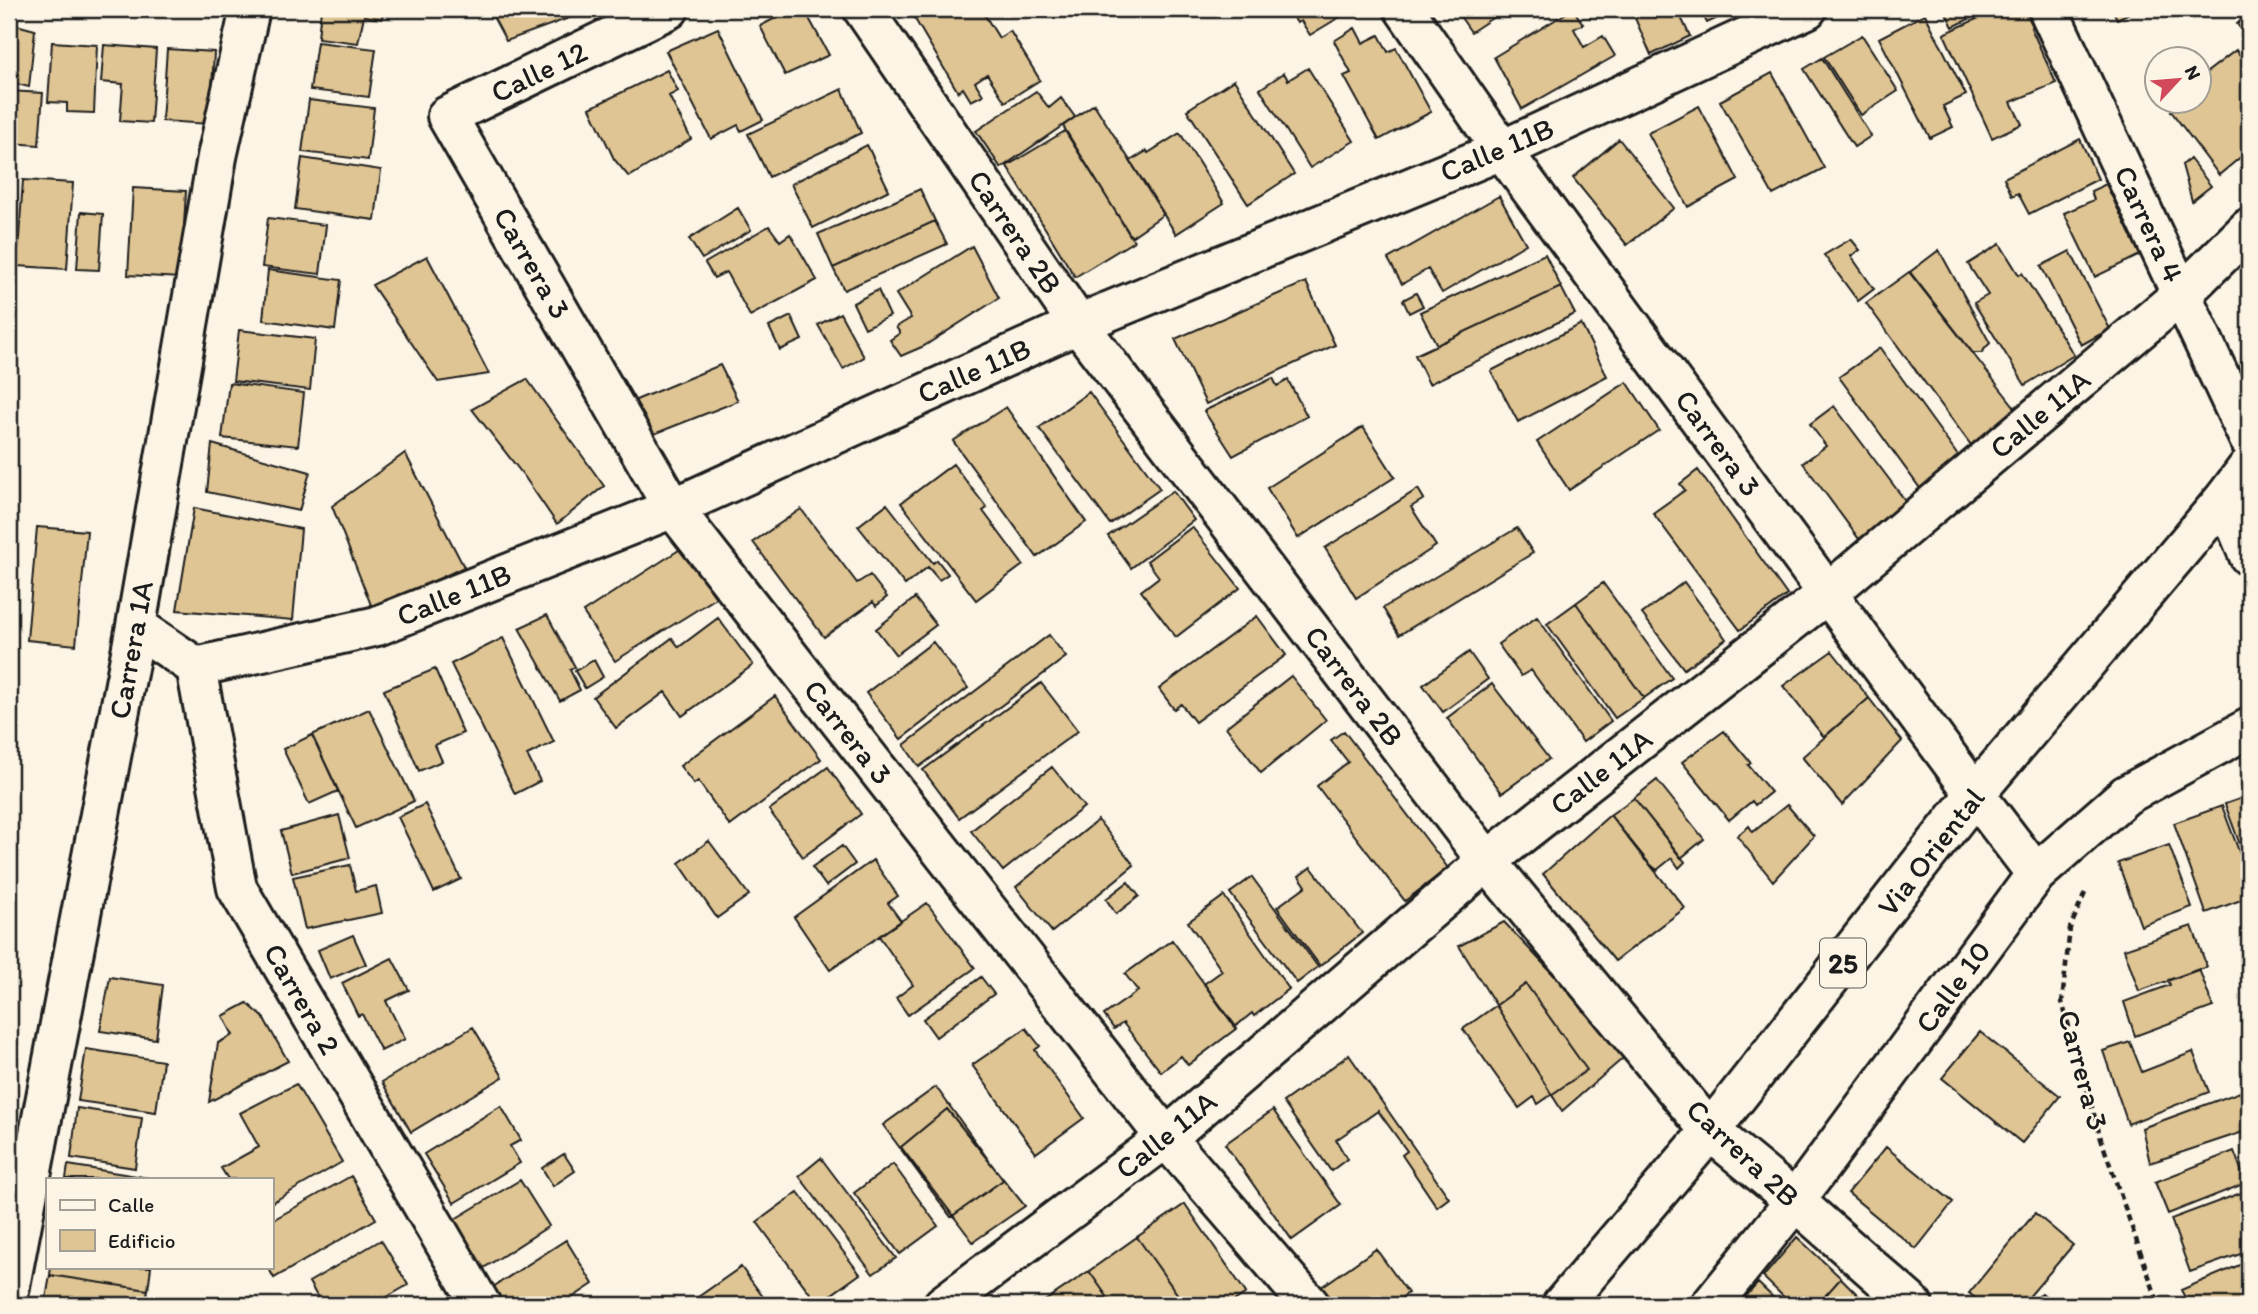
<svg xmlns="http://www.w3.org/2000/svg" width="2258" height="1314" font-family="Itim,sans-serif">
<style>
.building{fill:#dfc594;stroke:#1c1c1c;stroke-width:2}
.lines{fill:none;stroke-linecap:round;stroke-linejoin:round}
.minor-casing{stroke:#1c1c1c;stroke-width:44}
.primary-casing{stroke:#1c1c1c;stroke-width:44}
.path{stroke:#1c1c1c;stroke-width:4.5;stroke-dasharray:7 5;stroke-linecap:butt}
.minor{stroke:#fcf5e5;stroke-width:38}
.primary{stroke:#fcf5e5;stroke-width:38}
.labels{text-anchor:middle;stroke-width:5;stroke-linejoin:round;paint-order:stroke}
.shield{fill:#fcf5e5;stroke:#5f5d58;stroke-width:2}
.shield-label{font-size:28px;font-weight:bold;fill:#1c1c1c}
.street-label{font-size:30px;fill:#1c1c1c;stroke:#fcf5e5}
</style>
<rect width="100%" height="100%" fill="#fcf5e5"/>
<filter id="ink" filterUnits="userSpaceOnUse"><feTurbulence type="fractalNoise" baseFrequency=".0143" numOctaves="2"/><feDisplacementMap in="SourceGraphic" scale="14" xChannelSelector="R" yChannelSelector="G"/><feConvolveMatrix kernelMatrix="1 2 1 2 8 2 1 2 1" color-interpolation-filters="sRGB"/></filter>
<g filter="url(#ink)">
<!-- building -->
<path class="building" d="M 321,9 L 383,9 L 382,19 L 364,16 L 358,43 L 318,38 Z
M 489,9 L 568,9 L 572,17 L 506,41 Z
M 793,9 L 804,9 L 829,55 L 785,75 L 760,26 Z
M 909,9 L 981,9 L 999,38 L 1010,31 L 1040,80 L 1005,102 L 987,74 L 975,82 L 983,95 L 971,101 L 963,88 L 958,92 Z
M 1288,9 L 1353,9 L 1310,35 L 1301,21 L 1297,23 Z
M 1455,9 L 1506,9 L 1471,32 Z
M 1573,9 L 1583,24 L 1574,29 L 1584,47 L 1603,36 L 1615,56 L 1522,109 L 1494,57 Z
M 1631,9 L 1677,9 L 1690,36 L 1651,55 Z
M 1700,9 L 1737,9 L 1707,23 Z
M 1944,9 L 1989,9 L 1953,27 Z
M 1998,9 L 2025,9 L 2033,27 L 2031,28 L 2056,83 L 2011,102 L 2022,124 L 1992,138 L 1944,34 Z
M 2112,9 L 2138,9 L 2117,19 Z
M 1925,14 L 1966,95 L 1943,106 L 1953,127 L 1930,138 L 1879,38 Z
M 2249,14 L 2249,40 L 2237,24 Z
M 9,23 L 35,30 L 29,87 L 9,82 Z
M 718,28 L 763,120 L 741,131 L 738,125 L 711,139 L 666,51 Z
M 1355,28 L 1363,43 L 1379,35 L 1388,52 L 1396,48 L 1431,112 L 1379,140 L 1344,76 L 1351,73 L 1334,41 Z
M 1862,35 L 1898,91 L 1861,115 L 1824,57 Z
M 52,42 L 97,45 L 94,113 L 67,112 L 67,103 L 48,102 Z
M 317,42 L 376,49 L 369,97 L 310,90 Z
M 104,45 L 156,49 L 151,123 L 120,121 L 123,84 L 101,82 Z
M 167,49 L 214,52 L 210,124 L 162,121 Z
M 2236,50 L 2249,68 L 2249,150 L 2219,175 L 2171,111 L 2174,109 L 2168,102 L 2198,102 L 2198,79 Z
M 1822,58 L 1871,136 L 1854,147 L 1804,69 Z
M 1308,68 L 1354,141 L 1310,168 L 1260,89 L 1284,73 L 1288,80 Z
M 667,70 L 678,91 L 669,96 L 691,139 L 629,177 L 614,159 L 590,108 Z
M 1772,73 L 1824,168 L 1773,195 L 1720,101 Z
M 1234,80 L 1294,174 L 1248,204 L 1187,110 Z
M 842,89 L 861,133 L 769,177 L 748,134 Z
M 9,91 L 43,93 L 39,145 L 9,143 Z
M 1036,91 L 1049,108 L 1061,98 L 1075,117 L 1001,168 L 976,131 Z
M 309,100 L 374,108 L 368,160 L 302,152 Z
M 1094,104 L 1164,214 L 1131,237 L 1063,126 Z
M 1699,106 L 1738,180 L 1688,207 L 1648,133 Z
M 1065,131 L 1134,241 L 1075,277 L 1007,166 Z
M 1180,133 L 1224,203 L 1176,234 L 1130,161 L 1147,151 L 1148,153 Z
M 1619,139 L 1674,208 L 1627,245 L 1573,178 Z
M 2080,139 L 2098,179 L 2029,214 L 2018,193 L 2012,196 L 2004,178 Z
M 867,145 L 889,190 L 813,228 L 791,184 Z
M 302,158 L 381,170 L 375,220 L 295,209 Z
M 2190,159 L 2211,186 L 2192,201 L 2182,165 Z
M 23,180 L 73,183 L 67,269 L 17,266 Z
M 9,182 L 14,182 L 9,241 Z
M 2106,184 L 2140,255 L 2095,277 L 2064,213 L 2094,200 L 2091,191 Z
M 133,188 L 186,191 L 181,278 L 128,275 Z
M 920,189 L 935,221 L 833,268 L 818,234 L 895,201 Z
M 1499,196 L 1526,244 L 1442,293 L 1428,269 L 1402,284 L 1388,259 Z
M 738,208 L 751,230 L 702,259 L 689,239 Z
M 81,212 L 103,214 L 99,270 L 77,269 Z
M 268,218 L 326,225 L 320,274 L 262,267 Z
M 935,221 L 947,244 L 844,290 L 833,268 Z
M 769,226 L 780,241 L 790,234 L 817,280 L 750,316 L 726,272 L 714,278 L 705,263 Z
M 1851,239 L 1860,250 L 1851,256 L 1874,289 L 1858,301 L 1824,255 Z
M 2000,244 L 2019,275 L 2022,273 L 2074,355 L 2025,385 L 1974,303 L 1988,295 L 1968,264 Z
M 972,246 L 999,298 L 924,346 L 901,356 L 890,340 L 900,333 L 896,327 L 911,318 L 896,294 Z
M 1939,250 L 1990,343 L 1981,353 L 1973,353 L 1910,272 Z
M 2070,251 L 2110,329 L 2081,345 L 2041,266 Z
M 1545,254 L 1561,287 L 1437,345 L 1420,312 Z
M 427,256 L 489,374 L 438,382 L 372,285 Z
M 268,270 L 341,280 L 335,330 L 263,320 Z
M 1909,272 L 2017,410 L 1971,445 L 1866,303 Z
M 1306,282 L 1335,345 L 1206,404 L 1175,339 Z
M 1561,287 L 1575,314 L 1429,384 L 1415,355 Z
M 878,290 L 890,316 L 865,328 L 853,303 Z
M 1416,293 L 1423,306 L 1409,313 L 1403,300 Z
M 840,313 L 864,357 L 843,369 L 818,325 Z
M 791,316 L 802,340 L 780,350 L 769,327 Z
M 1581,324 L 1607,376 L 1518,422 L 1491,371 Z
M 239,330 L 315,339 L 310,390 L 233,381 Z
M 1880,348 L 1961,460 L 1922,491 L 1839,377 Z
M 720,365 L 738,401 L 649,436 L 624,405 Z
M 1273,378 L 1277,386 L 1288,380 L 1307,416 L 1233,456 L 1204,411 Z
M 527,379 L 604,486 L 557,524 L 524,476 L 472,409 Z
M 1627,382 L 1659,430 L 1569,490 L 1537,442 Z
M 229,383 L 304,393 L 298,446 L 222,438 Z
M 1089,392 L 1160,489 L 1110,524 L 1039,428 Z
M 1834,406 L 1907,503 L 1859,539 L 1803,463 L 1826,446 L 1810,424 Z
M 1006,407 L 1086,522 L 1037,557 L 953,441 Z
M 1363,427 L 1395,477 L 1298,538 L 1267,488 Z
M 212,444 L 310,472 L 299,511 L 207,492 Z
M 405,453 L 464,567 L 373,610 L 332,506 Z
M 953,464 L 987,508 L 983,511 L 1023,565 L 976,600 L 901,503 Z
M 1698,470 L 1787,595 L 1740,630 L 1653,513 L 1685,490 L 1680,484 Z
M 1418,489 L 1424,499 L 1411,507 L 1436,546 L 1356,598 L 1325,548 Z
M 1173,491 L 1194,520 L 1131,568 L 1108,536 Z
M 887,504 L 933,563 L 937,560 L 948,574 L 939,580 L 928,567 L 905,585 L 858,526 Z
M 194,508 L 301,529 L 293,620 L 177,610 Z
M 801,509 L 857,583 L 870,575 L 887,597 L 876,606 L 873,602 L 824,637 L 753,542 Z
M 37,527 L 87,531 L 76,645 L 27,640 Z
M 1192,527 L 1240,588 L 1176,637 L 1141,591 L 1159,577 L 1147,561 Z
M 1517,528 L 1533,553 L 1399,635 L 1383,608 Z
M 682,548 L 716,598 L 615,661 L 583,612 Z
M 1684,582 L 1726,639 L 1684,669 L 1642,614 Z
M 1603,583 L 1672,678 L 1644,698 L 1576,603 Z
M 915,598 L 936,625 L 896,655 L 876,629 Z
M 1576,603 L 1644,698 L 1615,718 L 1547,624 Z
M 547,615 L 575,667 L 570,670 L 580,690 L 560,701 L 519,628 Z
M 1257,616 L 1286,655 L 1195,722 L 1181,704 L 1174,709 L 1159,689 Z
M 1537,617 L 1611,721 L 1583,742 L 1531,670 L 1521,676 L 1498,644 Z
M 718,618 L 753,665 L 682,716 L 665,692 L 616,728 L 593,697 L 672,638 L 679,647 Z
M 1049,635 L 1066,657 L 919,767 L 904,745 Z
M 503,638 L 554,742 L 527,755 L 540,781 L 515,794 L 451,664 Z
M 933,642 L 968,688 L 901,739 L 866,693 Z
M 1832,651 L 1869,698 L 1824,737 L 1783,686 Z
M 1469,652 L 1488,679 L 1443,712 L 1423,685 Z
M 594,660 L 603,677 L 585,688 L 575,671 Z
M 435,669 L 463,733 L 435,745 L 442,761 L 419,771 L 384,690 Z
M 1291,676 L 1326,720 L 1261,773 L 1226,727 Z
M 1041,683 L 1078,731 L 959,818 L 923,770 Z
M 1492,684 L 1549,759 L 1502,793 L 1447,718 Z
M 775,696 L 821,759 L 730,826 L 698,781 L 694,784 L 680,766 Z
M 1869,698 L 1902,741 L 1842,805 L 1802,757 Z
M 369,709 L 414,801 L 356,828 L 312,735 Z
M 1344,731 L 1448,868 L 1405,901 L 1317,786 L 1348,762 L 1331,740 Z
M 1724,731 L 1751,763 L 1748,765 L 1771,792 L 1755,805 L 1752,801 L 1729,820 L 1682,762 Z
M 312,735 L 338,791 L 309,804 L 283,749 Z
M 828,767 L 861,814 L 803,857 L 769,810 Z
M 1052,767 L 1084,807 L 1003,871 L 971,831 Z
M 1657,780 L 1704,839 L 1681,858 L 1634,798 Z
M 2245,797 L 2249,810 L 2249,869 L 2225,804 Z
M 1634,798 L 1685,862 L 1679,868 L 1672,858 L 1657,870 L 1645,860 L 1610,815 Z
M 425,804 L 461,879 L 434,892 L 398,817 Z
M 1787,805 L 1814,836 L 1773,881 L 1737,836 L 1749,826 L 1753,832 Z
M 2222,806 L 2249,878 L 2249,897 L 2206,913 L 2174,823 Z
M 339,815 L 350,858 L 292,873 L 281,831 Z
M 1610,815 L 1685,908 L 1615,961 L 1543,874 Z
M 1098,820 L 1134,865 L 1052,932 L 1016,887 Z
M 709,841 L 749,895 L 717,918 L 679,863 Z
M 2169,845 L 2192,907 L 2141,926 L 2118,863 Z
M 842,846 L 855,864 L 826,886 L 812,867 Z
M 873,860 L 898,896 L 888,903 L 901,921 L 830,970 L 794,917 Z
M 350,865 L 356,891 L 376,886 L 382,913 L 305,929 L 293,877 Z
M 1311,867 L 1362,933 L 1320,966 L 1277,907 L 1306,886 L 1299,876 Z
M 1252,877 L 1318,967 L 1297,983 L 1230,893 Z
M 1128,882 L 1139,896 L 1116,914 L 1106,899 Z
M 1224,896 L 1289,989 L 1254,1016 L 1252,1013 L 1235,1027 L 1204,984 L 1222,971 L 1188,922 Z
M 927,903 L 975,968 L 908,1015 L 896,998 L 913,985 L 879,936 Z
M 1504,922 L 1628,1054 L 1562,1111 L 1459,946 Z
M 2192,926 L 2207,967 L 2139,991 L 2124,949 Z
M 353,935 L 366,964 L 330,979 L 318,950 Z
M 1172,940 L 1237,1028 L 1188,1065 L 1181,1056 L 1161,1072 L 1123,1023 L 1114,1029 L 1104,1015 L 1138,991 L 1125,974 Z
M 392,958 L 409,990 L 386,1001 L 405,1039 L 381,1051 L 362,1014 L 358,1016 L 342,983 Z
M 2199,969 L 2213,1007 L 2135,1036 L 2124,1002 L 2170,985 L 2168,980 Z
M 110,977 L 163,985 L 156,1039 L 100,1031 Z
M 981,977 L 994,994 L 936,1037 L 923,1019 Z
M 1526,984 L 1587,1070 L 1538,1104 L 1534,1097 L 1519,1108 L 1463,1029 Z
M 247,1003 L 263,1017 L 288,1061 L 209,1102 L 218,1043 L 233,1035 L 223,1016 Z
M 473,1027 L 503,1077 L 411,1132 L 382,1082 Z
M 1026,1028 L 1040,1046 L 1035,1050 L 1084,1118 L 1036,1153 L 972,1065 Z
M 1980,1032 L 2060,1096 L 2022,1143 L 1942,1078 Z
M 2130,1042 L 2142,1072 L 2193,1052 L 2209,1092 L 2128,1124 L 2103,1051 Z
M 86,1049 L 163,1061 L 156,1112 L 78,1101 Z
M 1349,1055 L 1449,1198 L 1437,1207 L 1402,1155 L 1407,1151 L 1378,1111 L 1336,1140 L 1347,1159 L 1331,1171 L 1283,1102 Z
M 296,1084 L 342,1162 L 271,1203 L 271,1179 L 228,1179 L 221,1168 L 259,1147 L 240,1113 Z
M 936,1087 L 1003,1180 L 951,1217 L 883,1125 Z
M 2240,1092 L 2249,1130 L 2150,1163 L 2142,1128 Z
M 501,1106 L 521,1140 L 510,1146 L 520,1163 L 454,1203 L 424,1154 Z
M 77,1108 L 142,1118 L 135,1168 L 71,1158 Z
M 947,1109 L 1025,1206 L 973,1242 L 901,1147 Z
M 1273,1110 L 1341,1205 L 1292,1240 L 1225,1144 Z
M 1886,1147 L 1953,1202 L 1916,1249 L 1848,1193 Z
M 2234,1151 L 2246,1183 L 2168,1214 L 2155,1182 Z
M 564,1154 L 575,1171 L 553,1186 L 542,1168 Z
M 821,1158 L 896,1258 L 873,1274 L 799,1176 Z
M 893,1164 L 938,1226 L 900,1254 L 854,1193 Z
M 68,1165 L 155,1179 L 66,1179 Z
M 351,1176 L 376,1219 L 274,1278 L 268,1267 L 271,1267 L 271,1221 Z
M 520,1180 L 549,1226 L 479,1271 L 450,1222 Z
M 2249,1190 L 2249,1251 L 2190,1272 L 2171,1219 Z
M 798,1192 L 860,1274 L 818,1304 L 757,1222 Z
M 1185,1204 L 1246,1293 L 1228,1305 L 1185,1305 L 1137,1237 Z
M 2035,1213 L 2073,1245 L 2022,1305 L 1984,1305 L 1969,1293 Z
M 1137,1237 L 1185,1305 L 1113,1305 L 1089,1271 Z
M 1797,1237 L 1841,1278 L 1817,1305 L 1792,1305 L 1763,1277 Z
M 381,1240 L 408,1285 L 373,1305 L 322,1305 L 309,1282 Z
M 566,1240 L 593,1284 L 561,1305 L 504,1305 L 493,1287 Z
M 1376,1249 L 1408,1293 L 1391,1305 L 1328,1305 L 1317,1290 Z
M 2249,1261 L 2249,1305 L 2189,1305 L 2181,1290 Z
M 51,1267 L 151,1267 L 148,1290 L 50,1275 Z
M 741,1267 L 769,1305 L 693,1305 L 691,1302 Z
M 1089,1271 L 1113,1305 L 1039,1305 Z
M 50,1275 L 148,1290 L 145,1305 L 45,1305 Z
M 1841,1278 L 1862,1299 L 1857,1305 L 1817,1305 Z
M 1758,1283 L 1781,1305 L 1738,1305 Z
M 2042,1293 L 2056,1305 L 2030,1305 Z"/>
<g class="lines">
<defs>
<path id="minor" d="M 669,9 L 447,116 L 673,508 L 1166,1138 L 1310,1305
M 863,9 L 1078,324 L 1487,861 L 1710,1131 L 1795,1201 L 1913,1305
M 1404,9 L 1502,150 L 1975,794 L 2036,874
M 2048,9 L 2249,439
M 2225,498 L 2249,556
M 136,626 L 196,667 L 377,626 L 673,508 L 1078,324 L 1502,150 L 1807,9
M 196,667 L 237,888 L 481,1305
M 9,1291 L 136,626 L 217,157 L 250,9
M 943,1305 L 1166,1138 L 1487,861 L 1828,593 L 2182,294 L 2249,228
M 1711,1305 L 1795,1201 L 2036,874 L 2126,795 L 2249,728"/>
<path id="primary" d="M 1562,1305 L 1710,1131 L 1975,794 L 2225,498 L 2249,466"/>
</defs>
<!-- minor casing -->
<use href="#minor" class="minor-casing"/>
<!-- primary casing -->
<use href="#primary" class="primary-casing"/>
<!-- path -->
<path class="path" d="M 2085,893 L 2070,928 L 2062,1002 L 2101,1139 L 2159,1305"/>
<!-- minor -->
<use href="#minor" class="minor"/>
<!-- primary -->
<use href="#primary" class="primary"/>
</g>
</g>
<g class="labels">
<!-- shield labels -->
<rect class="shield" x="1820" y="938.5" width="46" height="49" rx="5"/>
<g class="shield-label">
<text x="1843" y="973">25</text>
</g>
<!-- street labels -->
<g class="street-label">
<text transform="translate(539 72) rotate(-26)" y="10">Calle 12</text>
<text transform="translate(1497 150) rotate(-23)" y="10">Calle 11B</text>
<text transform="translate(2149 224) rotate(65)" y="10">Carrera 4</text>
<text transform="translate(1015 232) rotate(56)" y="10">Carrera 2B</text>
<text transform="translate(532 263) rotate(60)" y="10">Carrera 3</text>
<text transform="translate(974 371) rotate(-24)" y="10">Calle 11B</text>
<text transform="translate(2040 414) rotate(-40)" y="10">Calle 11A</text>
<text transform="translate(1718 443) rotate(54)" y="10">Carrera 3</text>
<text transform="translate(454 595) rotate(-22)" y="10">Calle 11B</text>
<text transform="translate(131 650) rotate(-80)" y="10">Carrera 1A</text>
<text transform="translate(1354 686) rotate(53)" y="10">Carrera 2B</text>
<text transform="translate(848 732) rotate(52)" y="10">Carrera 3</text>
<text transform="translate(1601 772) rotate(-38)" y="10">Calle 11A</text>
<text transform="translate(1931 852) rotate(-52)" y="10">Via Oriental</text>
<text transform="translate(1953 987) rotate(-54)" y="10">Calle 10</text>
<text transform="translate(302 999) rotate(60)" y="10">Carrera 2</text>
<text transform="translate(2083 1070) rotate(75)" y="10">Carrera 3</text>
<text transform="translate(1166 1135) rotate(-39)" y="10">Calle 11A</text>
<text transform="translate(1743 1153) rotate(43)" y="10">Carrera 2B</text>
</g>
</g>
<!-- margin -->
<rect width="2258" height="1314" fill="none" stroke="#fcf5e5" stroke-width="35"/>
<rect x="18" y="18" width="2223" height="1279" fill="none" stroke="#1c1c1c" stroke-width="2.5" filter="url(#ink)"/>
<!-- legend -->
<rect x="46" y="1178" width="228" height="91" fill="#fcf5e5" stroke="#a29e95" stroke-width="2"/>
<rect x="60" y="1200" width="35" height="10" fill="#fcf5e5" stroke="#a29e95" stroke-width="2"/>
<text x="108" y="1212" font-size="21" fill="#1c1c1c">Calle</text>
<rect x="60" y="1230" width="35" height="21" fill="#dfc594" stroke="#a29e95" stroke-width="2"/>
<text x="108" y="1248" font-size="21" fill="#1c1c1c">Edificio</text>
<!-- north arrow -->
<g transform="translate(2178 80) rotate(64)"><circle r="33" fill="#fcf5e5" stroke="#a29e95" stroke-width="2"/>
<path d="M0-5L12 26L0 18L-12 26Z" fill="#d1495b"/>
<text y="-10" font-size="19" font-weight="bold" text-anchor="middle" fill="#1c1c1c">N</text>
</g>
</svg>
